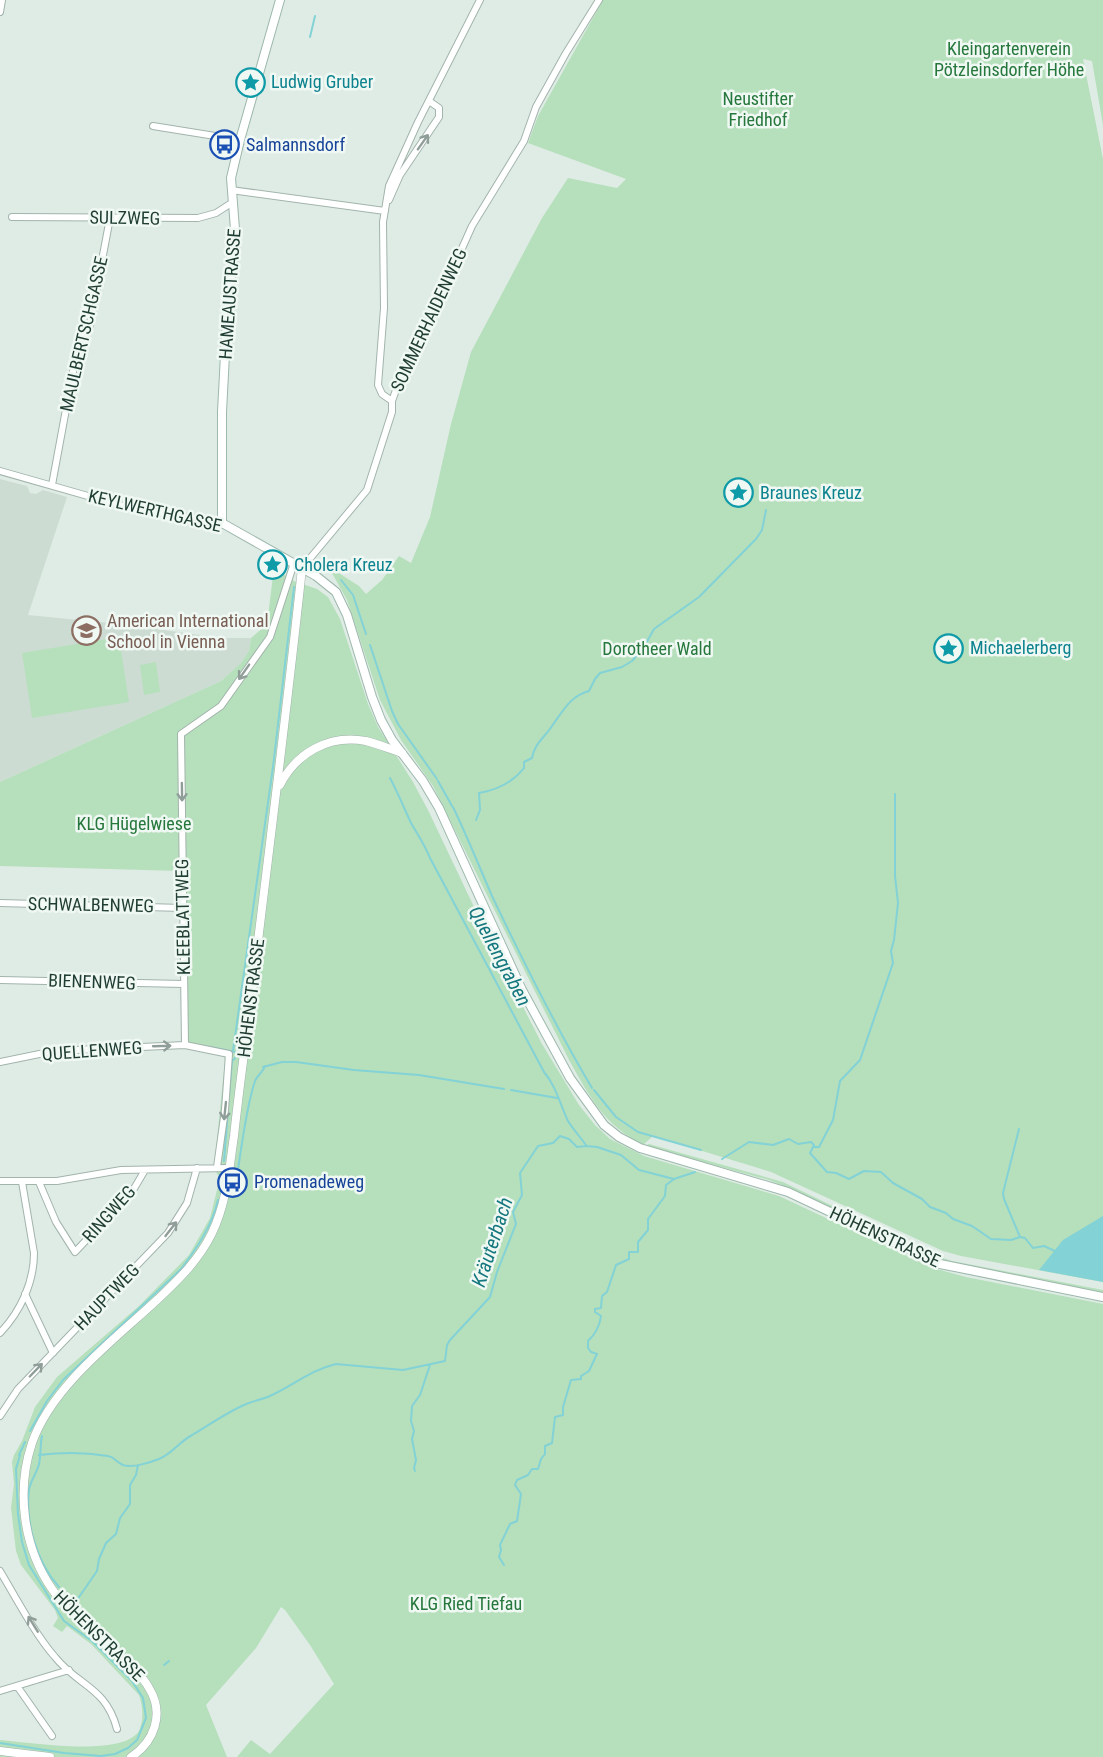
<svg xmlns="http://www.w3.org/2000/svg" width="1103" height="1757" font-family="'Roboto Condensed',sans-serif">
<style>
.built{fill:#cddcd3}
.green{fill:#b6dfbc}
.water{fill:#82d2d6}
.lines{fill:none;stroke-linecap:round;stroke-linejoin:round}
.stream{stroke:#82d2d6;stroke-width:2}
.minor-casing{stroke:#a2b4ac;stroke-width:8}
.tertiary-casing{stroke:#a2b4ac;stroke-width:9}
.secondary-casing{stroke:#9db8ac;stroke-width:10}
.minor{stroke:#fff;stroke-width:6}
.tertiary{stroke:#fff;stroke-width:8}
.secondary{stroke:#fff;stroke-width:8}
.oneway{stroke:#8f9e98}
.labels{text-anchor:middle;stroke-width:5;stroke-linejoin:round;paint-order:stroke}
.park-label{font-size:18px;fill:#25773c;stroke:#f0f8f3}
.culture-label{font-size:18px;fill:#0d838f;stroke:#f0f8f3;text-anchor:start}
.transit-label{font-size:18px;fill:#164399;stroke:#f0f8f3;text-anchor:start}
.street-label{font-size:18px;fill:#1f3d32;stroke:#f0f8f3}
.education-label{font-size:18px;fill:#785e54;stroke:#f0f8f3;text-anchor:start}
.water-label{font-size:20px;font-style:italic;fill:#14777e;stroke:#f0f8f3}
</style>
<rect width="100%" height="100%" fill="#dfece5"/>
<!-- built -->
<path class="built" d="M 0,479 L 27,486 L 30,493 L 36,494 L 43,490 L 67,497 L 28,615 L 120,624 L 222,638 L 251,638 L 249,651 L 241,663 L 221,681 L 0,782 Z"/>
<!-- green -->
<path class="green" d="M 603,0 L 1103,0 L 1103,125 L 1092,61 L 1083,59 L 1103,159 L 1103,1282 L 961,1256 L 943,1251 L 771,1172 L 653,1136 L 643,1145 C 603,1124 590,1097 569,1060 L 433,786 L 401,740 L 380,700 L 347,600 L 332,573 L 334,570 L 359,586 L 366,594 L 382,580 L 399,556 L 411,563 L 430,517 L 451,424 L 471,352 L 542,218 L 568,178 L 617,188 L 626,179 L 528,143 L 538,116 Z
M 274,568 L 294,581 L 317,589 L 328,597 L 340,619 L 368,704 L 378,727 L 413,782 L 429,812 L 501,964 L 542,1044 L 579,1105 L 595,1125 L 610,1139 L 644,1156 L 779,1196 L 933,1268 L 966,1277 L 1103,1304 L 1103,1757 L 237,1757 L 251,1740 L 270,1754 L 334,1684 L 310,1645 L 285,1610 L 281,1607 L 256,1648 L 206,1705 L 227,1757 L 0,1757 L 0,1740 C 34,1743 122,1757 139,1731 C 144,1719 143,1707 139,1695 L 91,1644 L 67,1626 L 62,1632 L 53,1626 L 58,1618 L 55,1610 L 21,1565 L 16,1551 L 11,1508 L 14,1484 L 12,1462 L 14,1455 L 22,1441 L 35,1407 L 57,1377 L 139,1306 L 189,1255 L 210,1218 L 220,1178 L 216,1172 L 215,1159 L 225,1061 L 224,1056 L 182,1048 L 180,871 L 0,866 L 0,782 L 221,681 L 241,663 L 249,651 L 251,638 L 267,624 Z
M 119,637 L 129,702 L 32,718 L 22,653 Z
M 156,662 L 160,692 L 144,695 L 140,665 Z
M 649,1144 L 783,1182 L 934,1255 L 952,1261 L 1103,1290 L 1103,1293 L 951,1263 L 936,1258 L 801,1193 L 769,1180 L 645,1146 Z"/>
<!-- water -->
<path class="water" d="M 1103,1216 L 1103,1282 L 1039,1270 L 1063,1240 Z"/>
<g class="lines">
<!-- stream -->
<path class="stream" d="M 310,37 L 315,16
M 341,580 L 353,595 L 366,634
M 370,645 L 392,711 L 398,724 L 437,779
M 390,778 C 398,793 404,808 411,823 C 418,835 425,845 430,858 L 544,1072 C 556,1086 560,1104 568,1121 C 573,1129 580,1137 586,1145
M 438,781 L 452,806
M 453,807 C 467,836 479,866 492,896 C 523,961 555,1026 592,1088
M 476,820 L 480,810 L 479,793 C 497,790 513,782 524,768 L 524,762 L 532,758 C 534,744 545,737 552,726 C 563,711 570,696 589,691 L 595,679 L 600,673 L 622,667 L 632,661 L 644,647 L 654,629 L 699,597 L 756,539 L 762,530 L 766,510
M 210,1047 L 235,1052
M 233,1051 L 273,767 L 294,587
M 263,1067 L 282,1062 L 296,1062 L 354,1070 L 419,1075 L 504,1089
M 511,1090 L 557,1098
M 594,1090 L 616,1117 L 638,1132 L 701,1150
M 229,1096 L 232,1061 L 235,1058
M 1019,1129 L 1003,1193 L 1004,1199 L 1020,1237
M 813,1147 L 819,1147 L 833,1120 L 840,1081 L 860,1060 L 893,963 L 891,951 L 894,940 L 898,903 L 895,876 L 895,794
M 722,1159 L 749,1142 L 773,1145 L 789,1139 L 798,1144 L 811,1142 L 814,1145 L 810,1153 L 827,1172 L 836,1173 L 849,1179 L 864,1171 L 881,1172 L 893,1183 L 922,1199 L 930,1207 L 946,1213 L 953,1219 L 972,1226 L 991,1239 L 1011,1240 L 1020,1237 L 1025,1238 L 1033,1248 L 1044,1246 L 1057,1252
M 224,1161 L 228,1110
M 234,1192 C 241,1158 244,1114 255,1081 C 257,1075 263,1073 265,1066
M 30,1431 L 47,1401 L 63,1380 L 181,1269 C 197,1248 212,1226 218,1200
M 42,1436 C 40,1445 41,1455 39,1464 C 37,1473 30,1481 29,1490 C 25,1522 37,1563 59,1587
M 19,1455 L 25,1442
M 39,1455 C 62,1452 84,1452 108,1456 C 115,1457 116,1462 123,1465 C 132,1468 149,1463 159,1459 C 172,1454 179,1442 192,1435 C 209,1425 226,1413 244,1405 C 252,1401 261,1400 270,1396 C 293,1386 310,1370 336,1364 L 403,1370 L 445,1361 L 447,1345 L 450,1340 L 490,1297 L 497,1272 L 516,1224 L 513,1212 L 522,1195 L 520,1173 L 538,1146 L 553,1143 L 560,1136 L 569,1139 L 577,1147 L 586,1146 L 597,1147 L 621,1155 L 639,1170 L 674,1179 L 695,1172
M 415,1471 L 414,1468 L 416,1460 L 412,1439 L 414,1431 L 411,1421 L 412,1406 L 420,1395 L 430,1365
M 504,1565 L 499,1557 L 501,1550 L 500,1545 L 510,1524 L 517,1521 L 521,1494 L 515,1485 L 517,1480 L 528,1475 L 532,1469 L 538,1469 L 541,1459 L 545,1454 L 545,1446 L 552,1443 L 555,1417 L 563,1415 L 563,1407 L 571,1380 L 581,1379 L 581,1376 L 589,1371 L 597,1354 L 591,1352 L 588,1348 L 588,1341 C 595,1335 600,1325 601,1316 L 595,1312 L 595,1309 L 601,1308 L 602,1296 L 607,1292 L 616,1265 L 629,1259 L 629,1252 L 638,1252 L 638,1242 L 648,1230 L 648,1219 L 665,1196 L 666,1185 L 674,1179
M 77,1600 L 97,1571 L 99,1559 L 106,1543 L 116,1534 L 120,1518 L 130,1504 L 130,1485 L 136,1475 L 138,1465
M 164,1665 L 169,1661
M 0,1743 L 64,1753 L 101,1756 L 115,1754 L 128,1748 L 137,1740 L 146,1718 L 143,1698 L 132,1681 L 92,1641 L 64,1621 L 29,1565 L 22,1542 L 18,1514 L 16,1469 L 20,1455"/>
<defs>
<path id="minor" d="M 0,12 L 2,0
M 153,126 L 240,140
M 231,190 L 385,211
M 389,200 L 400,175 L 439,117 L 439,108 L 429,101
M 12,217 L 198,218 L 216,213 L 233,202
M 392,401 L 382,394 L 378,385 L 384,308 L 383,222 L 389,186 L 418,122 L 480,0
M 0,471 L 123,506 L 222,523
M 52,485 L 79,339 L 89,329 L 110,218
M 302,568 L 367,490 L 392,412 L 392,401 L 404,368 L 438,302 L 472,226 L 524,141 L 536,107 L 566,53 L 599,0
M 0,903 L 183,908
M 0,980 L 184,984
M 185,1045 L 181,734 L 221,706 L 270,637 L 294,563
M 0,1062 L 54,1051 L 185,1045 L 229,1054 L 225,1110 L 217,1167
M 0,1181 L 57,1181 L 121,1170 L 229,1168
M 39,1182 L 56,1222 L 75,1252 L 132,1192 L 145,1170
M 25,1294 L 53,1353
M 0,1333 C 20,1312 34,1283 34,1253 L 22,1182
M 0,1416 L 18,1389 L 168,1233 L 187,1203 L 197,1168
M 0,1571 C 16,1598 35,1634 55,1657 C 78,1686 106,1687 117,1729
M 17,1686 L 52,1736
M 0,1691 L 69,1670"/>
<path id="tertiary" d="M 280,785 C 296,753 329,734 366,741 C 378,744 390,749 402,753
M 0,1751 L 50,1757
M 131,1757 C 154,1742 165,1714 149,1688 C 142,1675 129,1665 117,1655 C 95,1635 69,1614 52,1589 C 23,1547 16,1491 32,1443 C 52,1386 114,1340 158,1299 C 179,1279 199,1260 212,1233 C 227,1202 229,1169 234,1136 C 238,1099 243,1061 248,1024 C 266,872 286,720 302,568"/>
<path id="secondary" d="M 280,0 L 240,140 L 231,178 L 236,242 L 228,297 L 222,412 L 222,523 L 316,576 L 336,592 L 347,615 L 372,697 L 381,720 L 392,740 L 423,781 L 439,808 L 522,990 L 570,1078 L 604,1125 L 619,1137 L 640,1148 L 788,1192 L 940,1264 L 1103,1297"/>
</defs>
<!-- minor casing -->
<use href="#minor" class="minor-casing"/>
<!-- tertiary casing -->
<use href="#tertiary" class="tertiary-casing"/>
<!-- secondary casing -->
<use href="#secondary" class="secondary-casing"/>
<!-- minor -->
<use href="#minor" class="minor"/>
<!-- tertiary -->
<use href="#tertiary" class="tertiary"/>
<!-- secondary -->
<use href="#secondary" class="secondary"/>
</g>
<!-- one-way arrows -->
<defs><path id="oneway-shaft" d="M-6 0H5M1.5-3L5.5 0L1.5 3" fill="none" stroke-width="1.6" stroke-linecap="round" stroke-linejoin="round" transform="scale(1.5)"/></defs>
<g class="oneway">
<use href="#oneway-shaft" transform="translate(423 142) rotate(-55)"/>
<use href="#oneway-shaft" transform="translate(244 672) rotate(125)"/>
<use href="#oneway-shaft" transform="translate(182 792) rotate(89)"/>
<use href="#oneway-shaft" transform="translate(162 1046) rotate(-2)"/>
<use href="#oneway-shaft" transform="translate(225 1111) rotate(96)"/>
<use href="#oneway-shaft" transform="translate(171 1229) rotate(-52)"/>
<use href="#oneway-shaft" transform="translate(36 1370) rotate(-46)"/>
<use href="#oneway-shaft" transform="translate(33 1624) rotate(-122)"/>
</g>
<!-- icons -->
<defs>
<symbol id="sight-ring" viewBox="-11 -11 22 22"><circle r="9.5" fill="#f0f8f3" stroke="#0f9aa8" stroke-width="1.5"/><path d="M0-6L1.8-2.2L6-1.7L2.9 1.2L3.7 5.4L0 3.3L-3.7 5.4L-2.9 1.2L-6-1.7L-1.8-2.2Z" fill="#0f9aa8"/></symbol>
<symbol id="bus-ring" viewBox="-11 -11 22 22"><circle r="9.5" fill="#f0f8f3" stroke="#1a4fb4" stroke-width="1.5"/><path d="M-5-6H5V4H4V6H2V4H-2V6H-4V4H-5ZM-3.5-4V0h7V-4ZM-3.5 1.2v1.5H-2V1.2ZM2 1.2v1.5H3.5V1.2Z" fill="#1a4fb4"/></symbol>
<symbol id="school-ring" viewBox="-11 -11 22 22"><circle r="9.5" fill="#f0f8f3" stroke="#8d6e63" stroke-width="1.5"/><path d="M0-5L7-2L0 1L-7-2ZM-4 1L0 2.5L4 1V4Q0 6-4 4Z" fill="#8d6e63"/></symbol>
</defs>
<g fill-rule="evenodd">
<use href="#sight-ring" x="234" y="66" width="33" height="33"/>
<use href="#bus-ring" x="208" y="128" width="33" height="33"/>
<use href="#sight-ring" x="722" y="476" width="33" height="33"/>
<use href="#sight-ring" x="256" y="548" width="33" height="33"/>
<use href="#school-ring" x="70" y="614" width="33" height="33"/>
<use href="#sight-ring" x="932" y="632" width="33" height="33"/>
<use href="#bus-ring" x="216" y="1166" width="33" height="33"/>
</g>
<g class="labels">
<!-- park labels -->
<g class="park-label">
<text x="1009" y="55">Kleingartenverein<tspan x="1009" dy="21">Pötzleinsdorfer Höhe</tspan></text>
<text x="758" y="105">Neustifter<tspan x="758" dy="21">Friedhof</tspan></text>
<text x="657" y="655">Dorotheer Wald</text>
<text x="134" y="830">KLG Hügelwiese</text>
<text x="466" y="1610">KLG Ried Tiefau</text>
</g>
<!-- culture labels -->
<g class="culture-label">
<text x="271" y="88">Ludwig Gruber</text>
<text x="760" y="499">Braunes Kreuz</text>
<text x="294" y="571">Cholera Kreuz</text>
<text x="970" y="654">Michaelerberg</text>
</g>
<!-- transit labels -->
<g class="transit-label">
<text x="246" y="151">Salmannsdorf</text>
<text x="254" y="1188">Promenadeweg</text>
</g>
<!-- street labels -->
<g class="street-label">
<text transform="translate(125 218) rotate(1)" y="6">SULZWEG</text>
<text transform="translate(230 294) rotate(-86)" y="6">HAMEAUSTRASSE</text>
<text transform="translate(429 320) rotate(-65)" y="6">SOMMERHAIDENWEG</text>
<text transform="translate(84 334) rotate(-77)" y="6">MAULBERTSCHGASSE</text>
<text transform="translate(155 511) rotate(13)" y="6">KEYLWERTHGASSE</text>
<text transform="translate(91 905) rotate(1)" y="6">SCHWALBENWEG</text>
<text transform="translate(183 917) rotate(-91)" y="6">KLEEBLATTWEG</text>
<text transform="translate(92 982) rotate(2)" y="6">BIENENWEG</text>
<text transform="translate(251 998) rotate(-83)" y="6">HÖHENSTRASSE</text>
<text transform="translate(92 1051) rotate(-4)" y="6">QUELLENWEG</text>
<text transform="translate(109 1214) rotate(-48)" y="6">RINGWEG</text>
<text transform="translate(885 1237) rotate(25)" y="6">HÖHENSTRASSE</text>
<text transform="translate(107 1297) rotate(-46)" y="6">HAUPTWEG</text>
<text transform="translate(99 1636) rotate(45)" y="6">HÖHENSTRASSE</text>
</g>
<!-- education labels -->
<g class="education-label">
<text x="107" y="627">American International<tspan x="107" dy="21">School in Vienna</tspan></text>
</g>
<!-- water labels -->
<g class="water-label">
<text transform="translate(500 956) rotate(62)" y="7">Quellengraben</text>
<text transform="translate(492 1242) rotate(-72)" y="7">Kräuterbach</text>
</g>
</g>
</svg>
